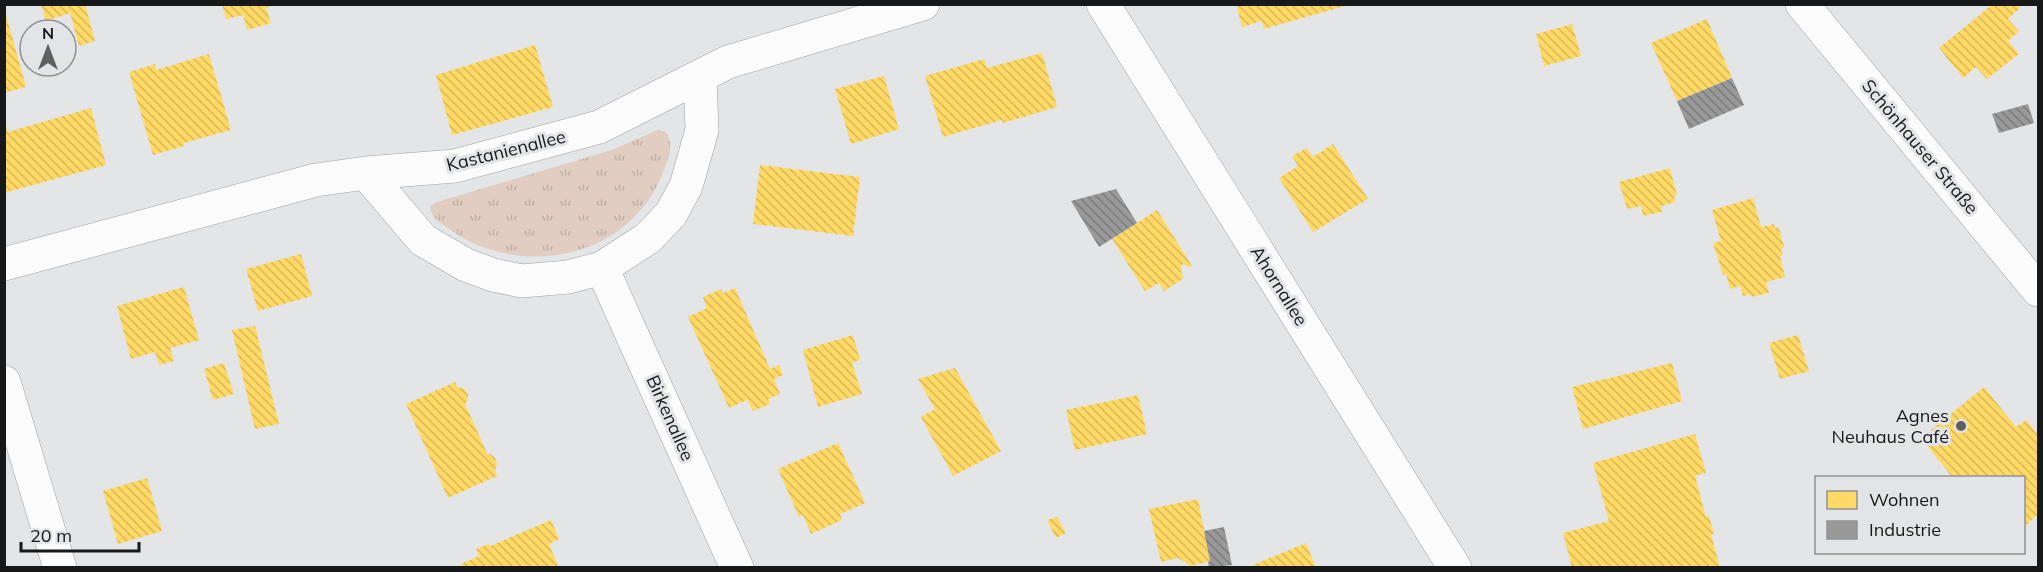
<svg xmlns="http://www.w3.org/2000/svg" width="2043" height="572" font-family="Mulish,sans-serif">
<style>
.grass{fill:url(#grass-tufts)}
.homes{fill:url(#homes-back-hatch)}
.industry{fill:url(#industry-back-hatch)}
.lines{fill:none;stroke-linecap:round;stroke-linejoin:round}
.minor-casing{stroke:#a0a1a3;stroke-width:34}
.minor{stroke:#fbfbfb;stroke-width:33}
.poi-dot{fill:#5e6061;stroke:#e2e4e8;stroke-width:2}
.labels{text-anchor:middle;stroke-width:6;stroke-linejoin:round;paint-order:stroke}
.street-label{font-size:18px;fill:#171819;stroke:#e2e4e8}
.poi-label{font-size:18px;fill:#171819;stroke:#e2e4e8;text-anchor:end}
</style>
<defs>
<pattern id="grass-tufts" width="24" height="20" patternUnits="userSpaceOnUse" patternTransform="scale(1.5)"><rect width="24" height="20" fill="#e1cdc2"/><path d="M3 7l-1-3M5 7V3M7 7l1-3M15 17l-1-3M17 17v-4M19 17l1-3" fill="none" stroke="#c0afa6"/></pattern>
<pattern id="homes-back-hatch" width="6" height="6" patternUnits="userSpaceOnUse" patternTransform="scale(1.5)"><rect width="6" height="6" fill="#ffd966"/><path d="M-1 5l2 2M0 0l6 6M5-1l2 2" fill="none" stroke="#daba58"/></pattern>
<pattern id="industry-back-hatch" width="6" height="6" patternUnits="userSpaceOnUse" patternTransform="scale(1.5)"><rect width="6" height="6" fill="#999"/><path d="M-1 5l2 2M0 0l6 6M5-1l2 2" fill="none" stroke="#7c7c7c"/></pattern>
</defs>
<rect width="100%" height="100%" fill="#e3e5e7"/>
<!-- grass -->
<path class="grass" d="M 658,130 L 666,132 C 675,147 668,159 662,175 C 628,259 520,280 449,229 C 441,223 430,217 430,206 L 437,202 L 612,150 Z"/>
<!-- homes -->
<path class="homes" d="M 41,4 L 85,4 L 95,41 L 79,46 L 70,13 L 46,21 Z
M 222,4 L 274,4 L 266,8 L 271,23 L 247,30 L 243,15 L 226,19 Z
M 1236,4 L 1348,4 L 1348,5 L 1264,29 L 1262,21 L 1242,27 Z
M 1993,4 L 2017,4 L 2020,8 L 2008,19 L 2019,31 L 2008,41 L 2019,54 L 1987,79 L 1976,67 L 1963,78 L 1939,48 Z
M 5,11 L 26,87 L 4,93 L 4,12 Z
M 1707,19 L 1732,78 L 1677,101 L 1651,43 Z
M 1572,24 L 1581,56 L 1544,66 L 1536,34 Z
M 535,45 L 553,107 L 452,135 L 436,75 Z
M 1042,53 L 1057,107 L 1003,123 L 1002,120 L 943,137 L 925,76 L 984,59 L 987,68 Z
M 209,54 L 231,130 L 184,143 L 184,146 L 153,155 L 129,72 L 155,64 L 156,70 Z
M 884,76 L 899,129 L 851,144 L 835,89 Z
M 91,108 L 106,165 L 4,193 L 4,120 L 8,132 Z
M 1333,144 L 1368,199 L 1313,232 L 1279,178 L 1298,166 L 1292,156 L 1307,148 L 1313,157 Z
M 760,165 L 860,177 L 853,236 L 753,224 Z
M 1670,168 L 1677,195 L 1674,196 L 1675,202 L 1662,206 L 1662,212 L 1643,216 L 1641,206 L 1627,209 L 1619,182 Z
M 1753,198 L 1761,227 L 1774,224 L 1775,228 L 1779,227 L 1784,247 L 1781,249 L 1783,256 L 1780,256 L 1785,277 L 1766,282 L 1769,293 L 1751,297 L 1750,294 L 1743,296 L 1740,286 L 1730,289 L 1726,274 L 1723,275 L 1713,243 L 1721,241 L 1712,210 Z
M 1157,210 L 1192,266 L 1189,267 L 1182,264 L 1181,272 L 1184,278 L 1164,291 L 1159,283 L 1145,291 L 1112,239 Z
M 301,254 L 312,296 L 258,311 L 246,269 Z
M 184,287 L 199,340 L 170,348 L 174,361 L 159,365 L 155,352 L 131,359 L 117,306 Z
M 735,288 L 770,369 L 779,365 L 783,375 L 774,379 L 780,394 L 768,399 L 770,404 L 753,411 L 747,400 L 729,408 L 688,317 L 707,308 L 703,297 L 721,289 L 723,293 Z
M 255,326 L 279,424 L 255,429 L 232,330 Z
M 853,335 L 860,360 L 852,363 L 862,394 L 818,407 L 803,350 Z
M 1798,335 L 1809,371 L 1780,379 L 1769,343 Z
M 224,363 L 234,394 L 213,400 L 204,369 Z
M 1672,363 L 1682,401 L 1583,429 L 1572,387 Z
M 955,368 L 1001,451 L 953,476 L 921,417 L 935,409 L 918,379 Z
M 455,382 L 457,387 L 464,389 L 468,394 L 468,400 L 465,404 L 487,453 L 492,455 L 495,458 L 497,464 L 495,470 L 497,476 L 448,498 L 406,404 Z
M 1984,387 L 2016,427 L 2026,420 L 2038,435 L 2038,514 L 2024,527 L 2024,478 L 1953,478 L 1921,438 Z
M 1138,395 L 1147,434 L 1075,450 L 1066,410 Z
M 1695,434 L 1706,473 L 1695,476 L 1706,517 L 1709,516 L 1714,534 L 1711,534 L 1720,568 L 1572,568 L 1563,533 L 1609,521 L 1593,463 Z
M 838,443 L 865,503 L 840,514 L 842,520 L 811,534 L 803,515 L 799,517 L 778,469 Z
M 147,478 L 162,531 L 118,544 L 103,491 Z
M 1198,499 L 1210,561 L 1191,566 L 1178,558 L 1161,562 L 1149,509 Z
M 1057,517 L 1066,533 L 1056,538 L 1047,520 Z
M 551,520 L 559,539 L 549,544 L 559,568 L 462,568 L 461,564 L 479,556 L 476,549 L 489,544 L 490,546 Z
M 1306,543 L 1316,568 L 1254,568 L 1253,565 Z"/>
<!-- industry -->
<path class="industry" d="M 1732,78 L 1744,105 L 1689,129 L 1677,101 Z
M 2028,104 L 2034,123 L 1999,133 L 1992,114 Z
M 1116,189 L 1137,223 L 1099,247 L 1071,201 Z
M 1224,527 L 1232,565 L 1209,568 L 1208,562 L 1210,561 L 1204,531 Z"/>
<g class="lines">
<defs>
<path id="minor" d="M 1103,4 L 1455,568
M 1802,4 L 2038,290
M 366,173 L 423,240 L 466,265 L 493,275 L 522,281 L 568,277 L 602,268 L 648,238 L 671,214 L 686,186 L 702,130 L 700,76
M 4,264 L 316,180 L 366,173 L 455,166 L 599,127 L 728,62 L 923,4
M 602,268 L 737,568
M 4,382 L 60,568"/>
</defs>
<!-- minor casing -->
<use href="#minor" class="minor-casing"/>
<!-- minor -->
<use href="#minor" class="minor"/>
</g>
<!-- markers -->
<circle class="poi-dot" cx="1961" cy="426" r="6"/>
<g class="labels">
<!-- street labels -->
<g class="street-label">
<text transform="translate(1920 147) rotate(50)" y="6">Schönhauser Straße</text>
<text transform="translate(506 151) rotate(-14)" y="6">Kastanienallee</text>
<text transform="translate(1279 286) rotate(58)" y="6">Ahornallee</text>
<text transform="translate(670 418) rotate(66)" y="6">Birkenallee</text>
</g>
<!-- poi labels -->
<g class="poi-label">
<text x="1949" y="422">Agnes<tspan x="1949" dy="21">Neuhaus Café</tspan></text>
</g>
</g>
<!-- border -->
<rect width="2043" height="572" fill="none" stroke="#171819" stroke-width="12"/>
<!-- legend -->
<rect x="1815" y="476" width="210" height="78" fill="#e2e4e8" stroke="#919295" stroke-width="1.5"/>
<rect x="1827" y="491" width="30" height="18" fill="#ffd966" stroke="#919295" stroke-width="1.5"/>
<text x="1869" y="506" font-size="18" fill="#171819">Wohnen</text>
<rect x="1827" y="521" width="30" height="18" fill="#999999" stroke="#919295" stroke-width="1.5"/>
<text x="1869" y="536" font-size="18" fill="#171819">Industrie</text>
<!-- north arrow -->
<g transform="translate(48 48)"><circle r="28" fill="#e2e4e8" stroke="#919295" stroke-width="1.5"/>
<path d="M0-4.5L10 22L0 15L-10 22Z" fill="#5e6061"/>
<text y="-9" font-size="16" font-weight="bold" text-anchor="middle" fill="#171819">N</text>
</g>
<!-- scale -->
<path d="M21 542v9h118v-9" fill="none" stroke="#171819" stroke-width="3"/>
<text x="30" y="542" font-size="18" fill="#171819" stroke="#e2e4e8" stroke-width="4.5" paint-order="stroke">20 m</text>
</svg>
